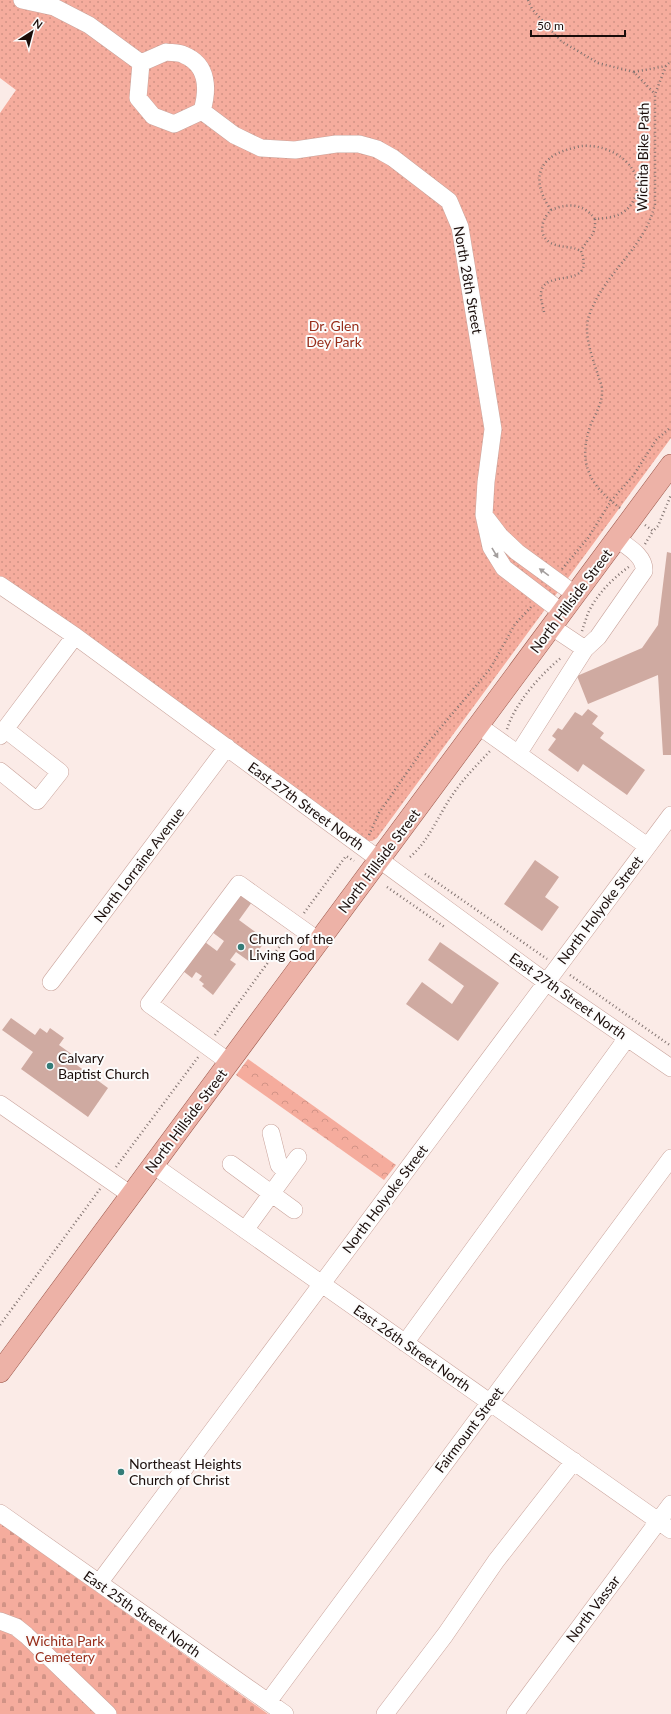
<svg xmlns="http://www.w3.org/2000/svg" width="671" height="1714" font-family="Lato,sans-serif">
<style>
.forest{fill:url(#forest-crowns)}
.cemetery{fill:url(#cemetery-stones)}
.park{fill:url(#park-dots)}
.building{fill:#cfaaa1}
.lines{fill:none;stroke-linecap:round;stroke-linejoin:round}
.minor-casing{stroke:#caa49c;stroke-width:18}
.major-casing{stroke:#9b574a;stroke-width:22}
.path{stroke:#817370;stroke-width:2.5;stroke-dasharray:1 3;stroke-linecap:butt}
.minor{stroke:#fff;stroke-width:17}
.major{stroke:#edb2a7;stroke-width:21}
.oneway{fill:#a39e9d}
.poi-dot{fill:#347c78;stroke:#fcfcfc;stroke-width:1.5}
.labels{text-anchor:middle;stroke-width:4;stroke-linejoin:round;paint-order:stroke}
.street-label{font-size:14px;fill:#1a0d0a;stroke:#fcfcfc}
.park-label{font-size:14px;fill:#972e1b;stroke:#fcfcfc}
.poi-label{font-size:14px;fill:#1a0d0a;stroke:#fcfcfc;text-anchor:start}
</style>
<defs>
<pattern id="forest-crowns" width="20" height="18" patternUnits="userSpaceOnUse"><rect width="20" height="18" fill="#f5ac9d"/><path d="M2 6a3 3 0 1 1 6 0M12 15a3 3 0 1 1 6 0" fill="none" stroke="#d19386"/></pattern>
<pattern id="cemetery-stones" width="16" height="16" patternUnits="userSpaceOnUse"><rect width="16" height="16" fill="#f5ac9d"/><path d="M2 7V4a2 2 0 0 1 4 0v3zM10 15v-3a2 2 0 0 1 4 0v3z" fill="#d19386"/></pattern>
<pattern id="park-dots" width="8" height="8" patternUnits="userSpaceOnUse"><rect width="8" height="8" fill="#f5ac9d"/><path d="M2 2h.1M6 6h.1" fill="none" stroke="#d19386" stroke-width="1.8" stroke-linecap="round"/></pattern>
</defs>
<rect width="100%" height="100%" fill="#fbebe7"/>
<!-- forest -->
<path class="forest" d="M 248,1059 L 396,1165 L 384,1180 L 236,1075 Z"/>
<!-- cemetery -->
<path class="cemetery" d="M 0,1523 L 268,1714 L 0,1714 Z"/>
<!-- park -->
<path class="park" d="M 0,0 L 671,0 L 671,438 L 377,838 L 372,841 L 367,841 L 0,576 L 0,113 L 16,90 L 0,78 Z"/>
<!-- building -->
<path class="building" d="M 667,552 L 671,553 L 671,755 L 663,755 L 658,675 L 588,704 L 577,676 L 642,648 L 658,625 Z
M 588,709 L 598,716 L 592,724 L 604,733 L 600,738 L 645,770 L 627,795 L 583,764 L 578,772 L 548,750 L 556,739 L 552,736 L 558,728 L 562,730 L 575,712 L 582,716 Z
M 535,860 L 559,877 L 545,897 L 559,907 L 542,931 L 504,904 Z
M 241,894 L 252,902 L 239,920 L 266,940 L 250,962 L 236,952 L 230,960 L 236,964 L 213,995 L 202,986 L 204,984 L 199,980 L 202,976 L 196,972 L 192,978 L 183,971 L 205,942 L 217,951 L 224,941 L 212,932 Z
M 440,942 L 499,983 L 458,1041 L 406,1004 L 422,982 L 452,1004 L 464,986 L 428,960 Z
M 11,1018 L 35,1035 L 40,1028 L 47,1033 L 50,1028 L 64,1038 L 59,1045 L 77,1058 L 74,1063 L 108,1088 L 88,1117 L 21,1069 L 33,1052 L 2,1030 Z"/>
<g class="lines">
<defs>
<path id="minor" d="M 22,0 L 54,7 L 89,25 L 141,63
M 166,52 C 171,53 179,52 184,55 C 209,65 208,90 202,111 L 174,124 L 153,116 L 138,98 L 141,63 Z
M 202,111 L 234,135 L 261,148 L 295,150 L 336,144 L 359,144 L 377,149 L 393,158 L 449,201 L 460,227 L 493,429 L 486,482 L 484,515 L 491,547 L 504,568 L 563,613
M 487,519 L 500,536 L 517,552 L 576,595
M 0,585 L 75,636 L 546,982 L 671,1068
M 552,627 L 585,649
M 479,726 L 647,846
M 0,736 L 75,636
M 518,754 L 585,649 L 598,637 L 644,571 C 645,556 628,547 617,539
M 0,771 L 37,801 L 60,772 L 5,729
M 51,982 L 227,747
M 229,1062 L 149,1004 L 239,884 L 319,941
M 0,1104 L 131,1195
M 271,1133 L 279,1165 L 287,1172
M 231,1164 L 294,1210
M 153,1165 L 671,1530
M 245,1230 L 298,1157
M 405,1343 L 627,1038
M 0,1513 L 285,1714
M 99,1583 L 671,815
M 0,1621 L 16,1627 L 26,1635 L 108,1714
M 268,1702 L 671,1158
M 385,1714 L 445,1635 L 496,1561 L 574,1461
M 515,1714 L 671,1504"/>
<path id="major" d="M 0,1372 L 671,465"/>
</defs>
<!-- minor casing -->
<use href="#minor" class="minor-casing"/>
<!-- major casing -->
<use href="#major" class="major-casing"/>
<!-- path -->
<path class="path" d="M 528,0 L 532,9 L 561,41 L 598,63 L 634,72 L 655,94
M 634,72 L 666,66
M 551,210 C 568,203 583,203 595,219
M 544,312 C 543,306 540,299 541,293 C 544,267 596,291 581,251 C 588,237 596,237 595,219 C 613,218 628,215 635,197 C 646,169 615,147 590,146 C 581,145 573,148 566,150 C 533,161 534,185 551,210 C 539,222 538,240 556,245 C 566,248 571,246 581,251
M 620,508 C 589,485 577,462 591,424 C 596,413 603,402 602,389 C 602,385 599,379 598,375 C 592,356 582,332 590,313 C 606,271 645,248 655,204 L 655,94 L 666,66 L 671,61
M 645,525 L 653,531 L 658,526 L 671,495
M 645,544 L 653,531
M 562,569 L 588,538 L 611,501 L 633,476 L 656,440 L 671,427
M 582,631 C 584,625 586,619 588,613 C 597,594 613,578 630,566
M 507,729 C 515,703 541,674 562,657
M 369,835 L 379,813 L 426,745 L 490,669 L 515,624 L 531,607
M 410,857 C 429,841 439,814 453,794 C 464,778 477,765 490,751
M 425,874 L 547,959
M 387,887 L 446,928
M 304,913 L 346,856 L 354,861
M 570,975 L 671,1046
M 215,1035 L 288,935
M 116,1167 L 199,1056
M 0,1325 L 100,1189"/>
<!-- minor -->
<use href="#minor" class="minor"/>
<!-- major -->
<use href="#major" class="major"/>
</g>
<!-- one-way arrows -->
<defs><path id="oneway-solid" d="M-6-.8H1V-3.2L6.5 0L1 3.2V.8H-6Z"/></defs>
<g class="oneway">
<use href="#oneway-solid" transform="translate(495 553) rotate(59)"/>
<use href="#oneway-solid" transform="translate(544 572) rotate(-144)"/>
</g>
<!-- markers -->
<g class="poi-dot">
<circle cx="241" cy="947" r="4"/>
<circle cx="50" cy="1066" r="4"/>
<circle cx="121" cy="1472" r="4"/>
</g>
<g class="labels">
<!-- street labels -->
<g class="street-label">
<text transform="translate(643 157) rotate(-89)" y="5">Wichita Bike Path</text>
<text transform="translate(468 280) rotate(80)" y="5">North 28th Street</text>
<text transform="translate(571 601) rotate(-53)" y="5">North Hillside Street</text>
<text transform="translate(306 806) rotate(36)" y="5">East 27th Street North</text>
<text transform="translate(379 861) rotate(-53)" y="5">North Hillside Street</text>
<text transform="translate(139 865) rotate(-53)" y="5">North Lorraine Avenue</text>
<text transform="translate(600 910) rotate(-53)" y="5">North Holyoke Street</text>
<text transform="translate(568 996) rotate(35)" y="5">East 27th Street North</text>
<text transform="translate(186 1121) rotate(-53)" y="5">North Hillside Street</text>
<text transform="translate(385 1199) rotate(-53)" y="5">North Holyoke Street</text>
<text transform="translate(412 1348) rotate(35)" y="5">East 26th Street North</text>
<text transform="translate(469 1430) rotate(-53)" y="5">Fairmount Street</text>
<text transform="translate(593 1609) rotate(-53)" y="5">North Vassar</text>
<text transform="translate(142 1614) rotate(35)" y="5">East 25th Street North</text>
</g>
<!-- park labels -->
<g class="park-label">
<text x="334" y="331">Dr. Glen<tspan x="334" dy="16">Dey Park</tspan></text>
<text x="65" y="1646">Wichita Park<tspan x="65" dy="16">Cemetery</tspan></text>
</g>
<!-- poi labels -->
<g class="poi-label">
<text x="249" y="944">Church of the<tspan x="249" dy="16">Living God</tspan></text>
<text x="58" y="1063">Calvary<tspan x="58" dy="16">Baptist Church</tspan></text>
<text x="129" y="1469">Northeast Heights<tspan x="129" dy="16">Church of Christ</tspan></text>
</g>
</g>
<!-- north arrow -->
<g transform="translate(32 32) rotate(36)" stroke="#fcfcfc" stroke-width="3" paint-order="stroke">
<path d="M0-3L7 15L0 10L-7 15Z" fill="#1a0d0a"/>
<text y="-6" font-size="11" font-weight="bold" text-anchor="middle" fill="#1a0d0a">N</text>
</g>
<!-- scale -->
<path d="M531 30v6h94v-6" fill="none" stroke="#1a0d0a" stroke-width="2"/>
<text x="537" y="30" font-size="12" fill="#1a0d0a" stroke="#fcfcfc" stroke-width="3" paint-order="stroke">50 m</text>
</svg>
